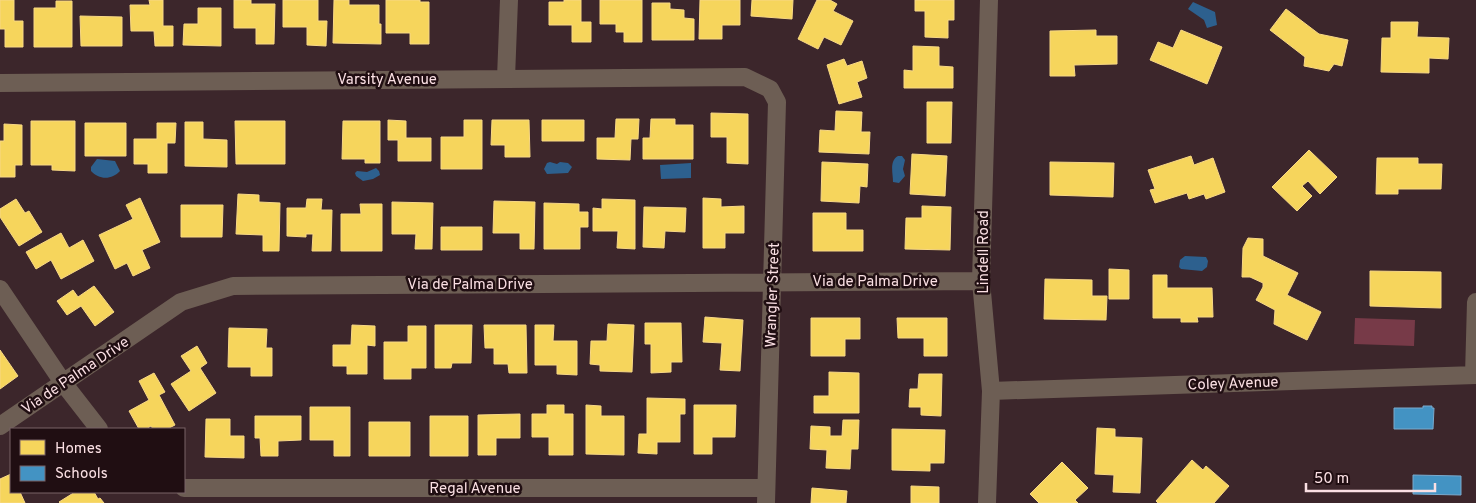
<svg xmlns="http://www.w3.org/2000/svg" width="1476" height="503" font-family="Overpass,sans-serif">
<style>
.green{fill:#773a48}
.water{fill:#2d608e}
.homes{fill:#f6d55c;stroke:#f8d885}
.schools{fill:#4393c3;stroke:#7aaacd}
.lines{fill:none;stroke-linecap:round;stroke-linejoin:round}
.minor{stroke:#6d5e54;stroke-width:18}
.labels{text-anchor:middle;stroke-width:5;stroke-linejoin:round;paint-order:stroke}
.street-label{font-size:15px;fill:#fbe0e4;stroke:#200e12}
</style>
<rect width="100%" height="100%" fill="#3c262b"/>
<!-- green -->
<path class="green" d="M 1355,318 L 1415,320 L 1414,346 L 1354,344 Z"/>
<!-- water -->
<path class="water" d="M 1193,2 L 1215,12 L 1217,25 L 1207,28 L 1204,20 L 1188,9 Z
M 898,156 L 902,156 L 905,160 L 903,169 L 905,176 L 899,183 L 893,182 C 893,173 889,161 898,156 Z
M 97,159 L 115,161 L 120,171 C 112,180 99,180 91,171 L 91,167 Z
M 550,162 L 557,164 L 560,162 L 568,163 L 572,167 L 568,173 L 547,174 L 544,169 L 547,163 Z
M 691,163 L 691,178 L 661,179 L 660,165 Z
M 376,168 L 379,171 L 380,175 L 373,179 L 363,181 L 356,176 L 355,173 L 357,171 L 367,172 Z
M 1185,256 L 1206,257 L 1208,261 L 1207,267 L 1202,271 L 1181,269 L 1179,267 L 1180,260 Z"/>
<!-- homes -->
<path class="homes" d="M 0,0 L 14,0 L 14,21 L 23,21 L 23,47 L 5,47 L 5,29 L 0,29 Z
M 149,0 L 163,0 L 163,26 L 173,26 L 173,46 L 155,46 L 154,31 L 131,31 L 130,5 L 150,5 Z
M 234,0 L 251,0 L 251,4 L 275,4 L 274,44 L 256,44 L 256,28 L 234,28 Z
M 283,0 L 318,0 L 318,21 L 327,21 L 326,46 L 307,45 L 307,27 L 283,27 Z
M 334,0 L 349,0 L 349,5 L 379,5 L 379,24 L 381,24 L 381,44 L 333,43 Z
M 386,0 L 420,0 L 420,2 L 429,2 L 429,44 L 410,44 L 410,33 L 386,33 Z
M 564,0 L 581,0 L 581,22 L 591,22 L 591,42 L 572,42 L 572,25 L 549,25 L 549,2 L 564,2 Z
M 600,0 L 642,0 L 642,42 L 624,42 L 624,32 L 616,32 L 616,24 L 600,24 Z
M 700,0 L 740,0 L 740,25 L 722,25 L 722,39 L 699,39 Z
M 752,0 L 793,0 L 792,19 L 751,16 Z
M 817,0 L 830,0 L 837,4 L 833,11 L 853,21 L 841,45 L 824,37 L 818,49 L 798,39 Z
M 915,0 L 954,0 L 954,20 L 948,20 L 948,38 L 925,37 L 925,11 L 915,11 Z
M 56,1 L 72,1 L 72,47 L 34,47 L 34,8 L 56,8 Z
M 652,3 L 670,3 L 670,9 L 684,10 L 684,18 L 694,19 L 694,40 L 652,40 Z
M 198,8 L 221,8 L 221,46 L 183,45 L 184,24 L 198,24 Z
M 1286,9 L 1319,34 L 1348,40 L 1342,66 L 1334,64 L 1329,71 L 1304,66 L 1305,57 L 1270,30 Z
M 80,16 L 122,17 L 122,46 L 81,46 Z
M 1391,22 L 1418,22 L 1417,37 L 1449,38 L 1448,59 L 1429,58 L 1429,73 L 1381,72 L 1382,38 L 1391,38 Z
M 1096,30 L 1096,36 L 1117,36 L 1117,64 L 1074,65 L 1075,76 L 1050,76 L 1050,31 Z
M 1181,30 L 1222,47 L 1207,84 L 1150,60 L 1158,42 L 1173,48 Z
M 913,46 L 939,47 L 939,66 L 953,67 L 953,88 L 904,88 L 904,70 L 913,71 Z
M 844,59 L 847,66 L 862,61 L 867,78 L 857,82 L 862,97 L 839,104 L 827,65 Z
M 927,102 L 952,102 L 951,143 L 927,143 Z
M 836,111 L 862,112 L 861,132 L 870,132 L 869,154 L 819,152 L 820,130 L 835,131 Z
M 711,113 L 748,114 L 748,164 L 727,163 L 727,137 L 711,137 Z
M 616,119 L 639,119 L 638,139 L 631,139 L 630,160 L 597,159 L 597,138 L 615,138 Z
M 651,119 L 675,119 L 675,125 L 693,125 L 693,159 L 643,159 L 643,138 L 650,138 Z
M 388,120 L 406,121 L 406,138 L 431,138 L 431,161 L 398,161 L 398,140 L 388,140 Z
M 464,120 L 482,120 L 482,169 L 441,169 L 441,137 L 464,137 Z
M 492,120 L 529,120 L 530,157 L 505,157 L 505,145 L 491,145 Z
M 542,120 L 584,120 L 584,141 L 542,141 Z
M 31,121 L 75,121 L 75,171 L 52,170 L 52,165 L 31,165 Z
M 235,121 L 285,121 L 285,164 L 236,164 Z
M 343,121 L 380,121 L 380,163 L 365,163 L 365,159 L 342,159 Z
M 185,122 L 203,122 L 203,139 L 227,140 L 227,167 L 185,166 Z
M 85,123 L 126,123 L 126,156 L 85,156 Z
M 157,123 L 176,123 L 175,143 L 167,143 L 167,173 L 148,173 L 148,164 L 134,164 L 134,139 L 157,139 Z
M 4,124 L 22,125 L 22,165 L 15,165 L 15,177 L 0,177 L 0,141 L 4,141 Z
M 1309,150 L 1337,177 L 1320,194 L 1308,181 L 1302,186 L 1312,196 L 1297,211 L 1272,187 Z
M 912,154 L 947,156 L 945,196 L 910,194 Z
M 1191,156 L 1194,165 L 1213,158 L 1225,192 L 1206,199 L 1204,194 L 1189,199 L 1187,193 L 1155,203 L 1150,190 L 1155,189 L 1148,170 Z
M 1377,158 L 1418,158 L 1418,164 L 1442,164 L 1441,189 L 1398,189 L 1398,194 L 1376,194 Z
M 822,162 L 868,164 L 867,187 L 860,186 L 859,203 L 821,201 Z
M 1050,162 L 1114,163 L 1113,197 L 1050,195 Z
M 238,194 L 259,195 L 259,202 L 280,203 L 279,251 L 263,251 L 263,235 L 236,234 Z
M 140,198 L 160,242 L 142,250 L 150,268 L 133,276 L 127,263 L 115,269 L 99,235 L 133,219 L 126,205 Z
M 703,198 L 721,199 L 721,207 L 744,206 L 744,233 L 725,233 L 725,248 L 703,248 Z
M 16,199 L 25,213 L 29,211 L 42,232 L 19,246 L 0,217 L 0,209 Z
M 307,199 L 322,199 L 321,210 L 332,210 L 331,251 L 312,251 L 313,234 L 306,234 L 306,237 L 287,236 L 287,208 L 306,208 Z
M 602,199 L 635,200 L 635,249 L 617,248 L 618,231 L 593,231 L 593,208 L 602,209 Z
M 494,201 L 535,202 L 534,249 L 520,249 L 520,233 L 493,233 Z
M 392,202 L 433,203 L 432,249 L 415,249 L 416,234 L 392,234 Z
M 544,203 L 579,204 L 579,212 L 588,212 L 588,227 L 580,227 L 580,249 L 544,249 Z
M 360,204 L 382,204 L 382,251 L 341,251 L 341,214 L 361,214 Z
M 181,205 L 223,205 L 222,237 L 181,237 Z
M 922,206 L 951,207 L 950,250 L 905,249 L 906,218 L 922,218 Z
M 644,207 L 686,208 L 685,232 L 665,231 L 664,248 L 643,247 Z
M 813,213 L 846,213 L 846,230 L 863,230 L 863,251 L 813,251 Z
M 441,227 L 482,227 L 482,250 L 441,250 Z
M 61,233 L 69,248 L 83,240 L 94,261 L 61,279 L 51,260 L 36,269 L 26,252 Z
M 1248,238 L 1263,239 L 1263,256 L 1298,273 L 1287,295 L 1321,312 L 1307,340 L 1274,324 L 1275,310 L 1256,300 L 1263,287 L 1263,283 L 1250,277 L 1242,277 L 1243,248 Z
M 1109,269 L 1129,270 L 1129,299 L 1109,299 Z
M 1370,271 L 1441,272 L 1441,308 L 1370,306 Z
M 1153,275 L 1167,275 L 1167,288 L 1212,288 L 1213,317 L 1197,317 L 1198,322 L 1181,322 L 1181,318 L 1153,318 Z
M 1045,279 L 1092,280 L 1092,296 L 1107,296 L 1106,320 L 1044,319 Z
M 94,286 L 114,312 L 95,326 L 81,306 L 67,315 L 57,301 L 73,290 L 78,297 Z
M 705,317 L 743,320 L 740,371 L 720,370 L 722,343 L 703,342 Z
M 811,318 L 860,318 L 860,339 L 845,339 L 845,356 L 811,356 Z
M 897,318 L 947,318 L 947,356 L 924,356 L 924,338 L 898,338 Z
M 645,323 L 681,323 L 682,362 L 671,362 L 671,372 L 651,373 L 651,344 L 645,344 Z
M 608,324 L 634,325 L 632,372 L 600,371 L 600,365 L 590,364 L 591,341 L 607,341 Z
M 352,325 L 375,326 L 375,346 L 367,345 L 367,374 L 347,374 L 347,366 L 333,366 L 333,345 L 351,345 Z
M 435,325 L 472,325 L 471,363 L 452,363 L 451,368 L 435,368 Z
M 484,325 L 526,325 L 527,373 L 509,373 L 508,364 L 494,364 L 494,348 L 485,348 Z
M 535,325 L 554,325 L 553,341 L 577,341 L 577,375 L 557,374 L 557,365 L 535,365 Z
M 408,326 L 426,326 L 426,368 L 411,368 L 411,379 L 384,379 L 384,342 L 408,342 Z
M 229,328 L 267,329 L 266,348 L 272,348 L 272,376 L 251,376 L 251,367 L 228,367 Z
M 197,346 L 207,363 L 200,368 L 216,393 L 189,411 L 171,384 L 191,371 L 181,356 Z
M 0,350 L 18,376 L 0,389 Z
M 829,372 L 859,373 L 859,413 L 814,413 L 814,396 L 829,396 Z
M 154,373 L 165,392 L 159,395 L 175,425 L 167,429 L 153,429 L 151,426 L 146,429 L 139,429 L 129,411 L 149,400 L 139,381 Z
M 919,374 L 942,374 L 941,416 L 921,415 L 921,407 L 909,407 L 910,389 L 918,389 Z
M 647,398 L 685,399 L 685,414 L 680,414 L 680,442 L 657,442 L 657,454 L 638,453 L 639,434 L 647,434 Z
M 547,405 L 564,405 L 564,414 L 573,414 L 573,455 L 549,455 L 549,437 L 532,437 L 532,414 L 547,414 Z
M 586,405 L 601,406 L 601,416 L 624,416 L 624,455 L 586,454 Z
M 694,405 L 736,405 L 735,437 L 712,437 L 712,454 L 694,454 Z
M 310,407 L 350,407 L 350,456 L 334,456 L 334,440 L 310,440 Z
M 520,414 L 520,438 L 496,438 L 496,455 L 478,455 L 478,415 Z
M 255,416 L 301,416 L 301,440 L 278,441 L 278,456 L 261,456 L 260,438 L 255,438 Z
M 430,416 L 468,416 L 468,456 L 430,456 Z
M 206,419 L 230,419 L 230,436 L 244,436 L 244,458 L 205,457 Z
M 843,420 L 859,420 L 858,449 L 851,449 L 850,469 L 826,468 L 827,450 L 810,449 L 811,426 L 830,427 L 830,436 L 842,436 Z
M 369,422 L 410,422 L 410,456 L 369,456 Z
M 1097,428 L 1115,429 L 1115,437 L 1142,438 L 1140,493 L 1113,492 L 1114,475 L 1095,474 Z
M 892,429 L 945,430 L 944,463 L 930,463 L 930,471 L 892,470 Z
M 1192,460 L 1203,470 L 1206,466 L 1229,486 L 1214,503 L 1158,503 L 1156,501 Z
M 1062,462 L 1088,488 L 1075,500 L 1078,503 L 1039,503 L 1030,494 Z
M 11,474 L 11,492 L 20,492 L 25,503 L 0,503 L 0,479 Z
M 911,486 L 939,487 L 939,503 L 911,503 Z
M 812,488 L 847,491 L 846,503 L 811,503 Z
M 75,492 L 94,492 L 98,499 L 100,498 L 104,503 L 60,503 L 59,502 Z"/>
<!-- schools -->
<path class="schools" d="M 1423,406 L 1432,406 L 1432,408 L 1434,408 L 1433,429 L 1394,429 L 1394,408 L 1423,408 Z
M 1413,475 L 1461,476 L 1461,495 L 1413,494 Z"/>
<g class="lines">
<!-- minor -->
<path class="minor" d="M 506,78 L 509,0
M 0,83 L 745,77 L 770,89 L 777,102 L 766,503
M 0,289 L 64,384 L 99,429
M 1474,375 L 1476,302
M 991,391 L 1476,375
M 0,426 L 181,302 L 233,286 L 981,281
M 184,488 L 766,488
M 987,503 L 991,391 L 981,281 L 989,0"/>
</g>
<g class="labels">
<!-- street labels -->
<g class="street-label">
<text x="387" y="84">Varsity Avenue</text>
<text transform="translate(983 252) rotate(-90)" y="5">Lindell Road</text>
<text x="875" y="286">Via de Palma Drive</text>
<text x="470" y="289">Via de Palma Drive</text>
<text transform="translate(772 295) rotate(-88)" y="5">Wrangler Street</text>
<text transform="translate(75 375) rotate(-34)" y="5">Via de Palma Drive</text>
<text transform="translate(1233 383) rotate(-2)" y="5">Coley Avenue</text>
<text x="475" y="493">Regal Avenue</text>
</g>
</g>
<!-- legend -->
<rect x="10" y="428" width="175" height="65" fill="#200e12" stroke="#786266"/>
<rect x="20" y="440" width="25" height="15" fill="#f6d55c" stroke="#786266"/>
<text x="55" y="453" font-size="15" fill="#fbe0e4">Homes</text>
<rect x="20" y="466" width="25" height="15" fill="#4393c3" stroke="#786266"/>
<text x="55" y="478" font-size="15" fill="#fbe0e4">Schools</text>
<!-- scale -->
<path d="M1306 483v8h129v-8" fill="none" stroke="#fbe0e4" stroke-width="2.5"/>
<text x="1314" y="483" font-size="15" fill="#fbe0e4" stroke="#200e12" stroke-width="4" paint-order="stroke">50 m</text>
</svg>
